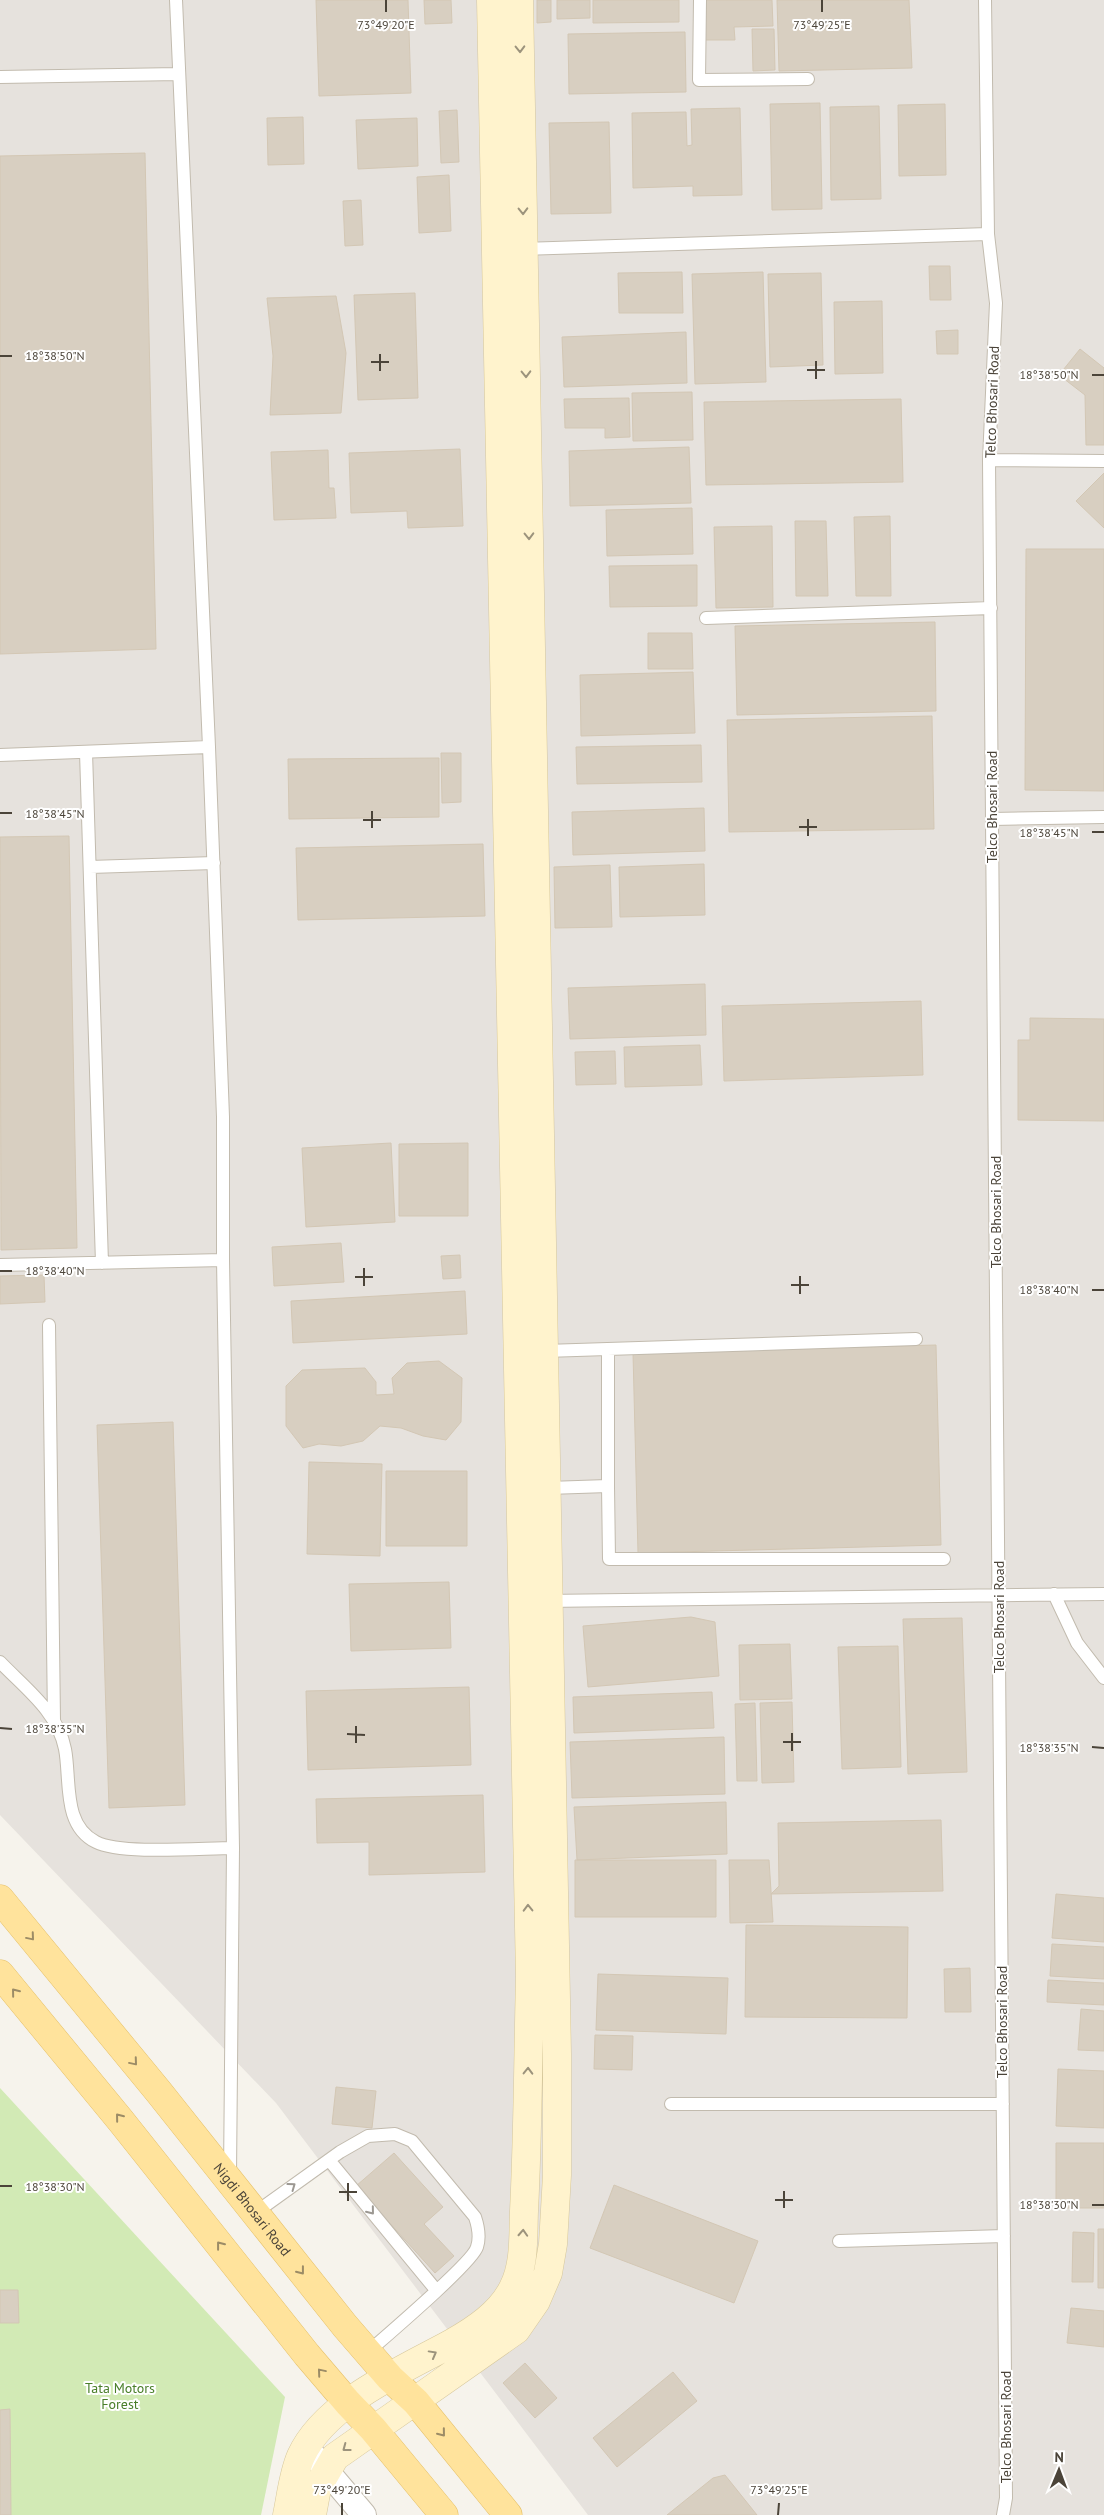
<svg xmlns="http://www.w3.org/2000/svg" width="1104" height="2515" font-family="'PT Sans',sans-serif">
<style>
.industrial{fill:#e6e2dd}
.green{fill:#d2eab5}
.building{fill:#d8cfc1;stroke:#d3c7b4}
.lines{fill:none;stroke-linecap:round;stroke-linejoin:round}
.lane-casing{stroke:#c2bbae;stroke-width:14}
.street-casing{stroke:#c2bbae;stroke-width:26}
.secondary-casing{stroke:#d6c79b;stroke-width:29}
.primary-casing{stroke:#e6c16a;stroke-width:29}
.lane{stroke:#fff;stroke-width:12}
.street{stroke:#fff;stroke-width:24}
.secondary{stroke:#fff3cd;stroke-width:28}
.primary{stroke:#ffe39c;stroke-width:28}
.oneway{stroke:#9c937c}
.oneway2{stroke:#9c8c66}
.oneway3{stroke:#9c9892}
.ticks{fill:none;stroke:#4b4439;stroke-width:2}
.labels{text-anchor:middle;stroke-width:4;stroke-linejoin:round;paint-order:stroke}
.street-label{font-size:14px;fill:#4b4439;stroke:#fff}
.park-label{font-size:14px;fill:#4a7f2a;stroke:#fff}
.ticks-label{font-size:12px;text-anchor:middle;fill:#4b4439;stroke:#fff;stroke-width:4;stroke-linejoin:round;paint-order:stroke}
</style>
<rect width="100%" height="100%" fill="#f6f3ec"/>
<!-- industrial -->
<path class="industrial" d="M 0,0 L 1104,0 L 1104,2515 L 588,2515 L 276,2103 L 0,1815 Z"/>
<!-- green -->
<path class="green" d="M 0,2088 L 285,2397 L 261,2515 L 0,2515 Z"/>
<!-- building -->
<path class="building" d="M 316,0 L 408,0 L 411,93 L 319,96 Z
M 424,0 L 451,0 L 452,23 L 425,24 Z
M 537,0 L 551,0 L 551,22 L 537,23 Z
M 557,0 L 590,0 L 590,18 L 557,19 Z
M 593,0 L 679,0 L 679,22 L 593,23 Z
M 704,0 L 772,0 L 773,26 L 734,27 L 735,40 L 705,40 Z
M 777,0 L 909,0 L 912,68 L 779,71 Z
M 752,29 L 774,29 L 775,70 L 753,71 Z
M 685,32 L 686,92 L 569,94 L 568,34 Z
M 820,103 L 822,209 L 772,210 L 770,104 Z
M 945,104 L 946,175 L 899,176 L 898,105 Z
M 879,106 L 881,199 L 831,200 L 830,107 Z
M 740,108 L 742,195 L 693,196 L 693,186 L 633,188 L 632,113 L 686,112 L 687,146 L 692,145 L 691,109 Z
M 457,110 L 459,162 L 441,163 L 439,111 Z
M 303,117 L 304,164 L 268,165 L 267,118 Z
M 417,118 L 418,166 L 358,169 L 356,120 Z
M 609,122 L 611,213 L 551,214 L 549,123 Z
M 145,153 L 156,649 L 0,654 L 0,156 Z
M 449,175 L 451,231 L 419,233 L 417,177 Z
M 361,200 L 363,245 L 345,246 L 343,201 Z
M 929,266 L 950,266 L 951,300 L 930,300 Z
M 682,272 L 683,313 L 619,313 L 618,273 Z
M 763,272 L 766,382 L 695,384 L 692,274 Z
M 821,273 L 823,365 L 770,367 L 768,274 Z
M 415,293 L 418,398 L 358,400 L 354,295 Z
M 336,296 L 346,353 L 341,413 L 270,415 L 273,356 L 267,298 Z
M 882,301 L 883,373 L 835,374 L 834,302 Z
M 958,330 L 958,354 L 937,354 L 936,331 Z
M 686,332 L 687,383 L 564,387 L 562,337 Z
M 1080,349 L 1104,368 L 1104,445 L 1086,445 L 1085,395 L 1059,375 Z
M 692,392 L 693,440 L 633,441 L 632,393 Z
M 629,398 L 630,437 L 605,438 L 605,428 L 565,428 L 564,399 Z
M 901,399 L 903,482 L 706,485 L 704,402 Z
M 689,447 L 691,503 L 570,506 L 569,451 Z
M 460,449 L 463,526 L 408,528 L 407,511 L 351,513 L 349,453 Z
M 328,450 L 329,488 L 334,488 L 336,518 L 274,520 L 271,452 Z
M 1104,473 L 1104,528 L 1076,501 Z
M 692,508 L 693,554 L 607,556 L 606,510 Z
M 890,516 L 891,596 L 856,596 L 854,517 Z
M 795,521 L 826,521 L 828,596 L 796,596 Z
M 772,526 L 773,607 L 716,608 L 714,527 Z
M 1026,549 L 1104,549 L 1104,791 L 1025,790 Z
M 697,565 L 697,606 L 610,607 L 609,566 Z
M 935,622 L 936,711 L 737,715 L 735,626 Z
M 648,633 L 692,633 L 693,669 L 648,669 Z
M 693,672 L 695,733 L 581,736 L 580,675 Z
M 932,716 L 934,829 L 729,832 L 727,720 Z
M 701,745 L 702,782 L 577,784 L 576,747 Z
M 441,753 L 461,753 L 461,802 L 442,803 Z
M 439,758 L 439,817 L 289,819 L 288,759 Z
M 704,808 L 705,851 L 573,855 L 572,812 Z
M 69,836 L 77,1248 L 1,1250 L 0,837 Z
M 483,844 L 485,916 L 298,920 L 296,848 Z
M 704,864 L 705,915 L 620,917 L 619,867 Z
M 610,865 L 612,927 L 555,928 L 554,867 Z
M 705,984 L 706,1035 L 570,1039 L 568,988 Z
M 921,1001 L 923,1075 L 724,1081 L 722,1006 Z
M 1030,1018 L 1104,1019 L 1104,1121 L 1018,1120 L 1018,1040 L 1030,1040 Z
M 700,1045 L 702,1085 L 625,1087 L 624,1047 Z
M 615,1051 L 616,1084 L 576,1085 L 575,1052 Z
M 391,1143 L 395,1222 L 306,1227 L 302,1148 Z
M 468,1143 L 468,1216 L 399,1216 L 399,1144 Z
M 341,1243 L 344,1282 L 274,1286 L 272,1247 Z
M 460,1255 L 461,1278 L 443,1279 L 441,1256 Z
M 44,1275 L 45,1302 L 0,1304 L 0,1276 Z
M 465,1291 L 467,1334 L 293,1343 L 291,1301 Z
M 936,1345 L 941,1545 L 638,1553 L 633,1353 Z
M 439,1361 L 462,1378 L 461,1422 L 446,1440 L 423,1436 L 401,1428 L 380,1426 L 363,1441 L 341,1446 L 319,1444 L 303,1448 L 286,1426 L 286,1386 L 302,1370 L 365,1368 L 376,1382 L 376,1395 L 394,1394 L 392,1378 L 407,1363 Z
M 173,1422 L 185,1805 L 109,1808 L 97,1425 Z
M 309,1462 L 382,1464 L 380,1556 L 307,1554 Z
M 386,1471 L 467,1471 L 467,1546 L 386,1546 Z
M 449,1582 L 451,1648 L 351,1651 L 349,1584 Z
M 691,1617 L 715,1622 L 719,1676 L 588,1687 L 583,1626 Z
M 962,1618 L 967,1772 L 908,1774 L 903,1619 Z
M 790,1644 L 792,1699 L 740,1700 L 739,1645 Z
M 898,1646 L 901,1767 L 842,1769 L 838,1647 Z
M 469,1687 L 471,1765 L 308,1770 L 306,1691 Z
M 712,1692 L 714,1728 L 574,1733 L 573,1697 Z
M 792,1702 L 794,1782 L 762,1783 L 760,1703 Z
M 755,1703 L 757,1781 L 737,1781 L 735,1704 Z
M 724,1737 L 725,1794 L 572,1798 L 570,1742 Z
M 483,1795 L 485,1872 L 369,1875 L 369,1842 L 317,1843 L 316,1799 Z
M 726,1802 L 727,1854 L 577,1860 L 574,1807 Z
M 941,1820 L 943,1891 L 771,1894 L 779,1886 L 778,1823 Z
M 575,1860 L 716,1860 L 716,1917 L 575,1917 Z
M 729,1860 L 769,1860 L 773,1922 L 730,1923 Z
M 1056,1894 L 1104,1898 L 1104,1942 L 1052,1938 Z
M 746,1925 L 908,1927 L 907,2018 L 745,2017 Z
M 1052,1944 L 1104,1947 L 1104,1979 L 1050,1976 Z
M 970,1968 L 971,2012 L 945,2012 L 944,1969 Z
M 598,1974 L 728,1978 L 726,2034 L 596,2030 Z
M 1048,1980 L 1104,1983 L 1104,2005 L 1047,2002 Z
M 1081,2009 L 1104,2011 L 1104,2051 L 1078,2050 Z
M 595,2035 L 633,2036 L 632,2070 L 594,2069 Z
M 1058,2069 L 1104,2071 L 1104,2128 L 1056,2126 Z
M 336,2087 L 376,2091 L 372,2128 L 332,2124 Z
M 1056,2143 L 1104,2143 L 1104,2208 L 1056,2208 Z
M 394,2153 L 443,2207 L 424,2224 L 454,2256 L 435,2273 L 356,2186 Z
M 614,2185 L 758,2241 L 734,2303 L 590,2248 Z
M 1098,2229 L 1104,2229 L 1104,2288 L 1098,2288 Z
M 1073,2232 L 1094,2233 L 1093,2282 L 1072,2282 Z
M 0,2290 L 18,2290 L 19,2323 L 0,2323 Z
M 1071,2308 L 1104,2311 L 1104,2347 L 1067,2343 Z
M 525,2363 L 557,2398 L 535,2418 L 503,2383 Z
M 673,2372 L 697,2401 L 617,2467 L 593,2438 Z
M 10,2409 L 11,2515 L 0,2515 L 0,2410 Z
M 725,2475 L 757,2515 L 667,2515 L 713,2478 Z"/>
<g class="lines">
<defs>
<path id="lane" d="M 700,0 L 699,80 L 808,79
M 985,0 L 988,234 L 996,303 L 989,460 L 1006,2498 L 1003,2515
M 0,77 L 178,74
M 522,249 L 988,234
M 989,460 L 1104,461
M 706,618 L 991,608
M 209,747 L 223,1117 L 223,1260 L 233,1848 L 230,2176
M 86,752 L 102,1263
M 0,755 L 209,747 L 176,0
M 992,819 L 1104,817
M 90,867 L 214,863
M 0,1265 L 223,1260
M 49,1325 L 54,1721
M 608,1349 L 608,1486
M 545,1351 L 916,1339
M 548,1488 L 608,1486 L 609,1559 L 944,1559
M 1054,1594 L 1077,1643 L 1104,1678
M 545,1601 L 1104,1594
M 0,1662 C 25,1688 58,1712 65,1749 C 71,1780 62,1825 96,1842 C 121,1855 202,1848 233,1848
M 671,2104 L 1003,2104
M 329,2160 L 436,2290
M 255,2213 L 340,2152 L 368,2136 L 395,2134 L 412,2141 L 475,2217 C 478,2226 480,2238 477,2247 C 473,2262 385,2337 368,2352
M 839,2241 L 1004,2236"/>
<path id="street" d="M 315,2457 L 364,2515"/>
<path id="secondary" d="M 287,2515 C 291,2496 293,2474 301,2456 C 325,2403 403,2370 452,2343 C 475,2330 501,2313 513,2288 C 525,2265 523,2236 524,2211 C 528,2133 528,2055 530,1977 L 491,0
M 312,2515 L 317,2488 L 335,2457 L 516,2330 L 536,2301 L 548,2273 L 553,2244 L 557,2175 L 557,2054 L 519,0"/>
<g id="primary">
<path id="s1" d="M 0,1899 L 158,2091 L 345,2326 L 390,2378 L 416,2402 L 508,2515"/>
<path d="M 0,1974 L 121,2121 L 307,2355 L 348,2403 L 373,2429 L 444,2515"/>
</g>
</defs>
<!-- lane casing -->
<use href="#lane" class="lane-casing"/>
<!-- street casing -->
<use href="#street" class="street-casing"/>
<!-- secondary casing -->
<use href="#secondary" class="secondary-casing"/>
<!-- primary casing -->
<use href="#primary" class="primary-casing"/>
<!-- lane -->
<use href="#lane" class="lane"/>
<!-- street -->
<use href="#street" class="street"/>
<!-- secondary -->
<use href="#secondary" class="secondary"/>
<!-- primary -->
<use href="#primary" class="primary"/>
</g>
<!-- one-way arrows -->
<defs><path id="oneway-chevron" d="M-2-3.5L2.5 0L-2 3.5" fill="none" stroke-width="1.6" stroke-linecap="round" stroke-linejoin="round" transform="scale(1.25)"/></defs>
<g class="oneway">
<use href="#oneway-chevron" transform="translate(520 49) rotate(89)"/>
<use href="#oneway-chevron" transform="translate(523 211) rotate(89)"/>
<use href="#oneway-chevron" transform="translate(526 374) rotate(89)"/>
<use href="#oneway-chevron" transform="translate(529 536) rotate(89)"/>
<use href="#oneway-chevron" transform="translate(528 1908) rotate(-91)"/>
<use href="#oneway-chevron" transform="translate(528 2071) rotate(-89)"/>
<use href="#oneway-chevron" transform="translate(523 2233) rotate(-87)"/>
<use href="#oneway-chevron" transform="translate(433 2354) rotate(-29)"/>
<use href="#oneway-chevron" transform="translate(346 2448) rotate(143)"/>
</g>
<g class="oneway2">
<use href="#oneway-chevron" transform="translate(31 1937) rotate(50)"/>
<use href="#oneway-chevron" transform="translate(15 1992) rotate(-129)"/>
<use href="#oneway-chevron" transform="translate(134 2062) rotate(50)"/>
<use href="#oneway-chevron" transform="translate(119 2117) rotate(-129)"/>
<use href="#oneway-chevron" transform="translate(220 2245) rotate(-128)"/>
<use href="#oneway-chevron" transform="translate(301 2271) rotate(52)"/>
<use href="#oneway-chevron" transform="translate(321 2372) rotate(-130)"/>
<use href="#oneway-chevron" transform="translate(442 2433) rotate(51)"/>
</g>
<g class="oneway3">
<use href="#oneway-chevron" transform="translate(292 2186) rotate(-36)"/>
<use href="#oneway-chevron" transform="translate(371 2211) rotate(51)"/>
</g>
<!-- ticks -->
<path class="ticks" d="M 386,12 L 386,0M 822,12 L 822,0M 0,356 L 12,356M 371,362 L 389,362M 807,370 L 825,370M 380,371 L 380,354M 1092,375 L 1104,375M 816,379 L 816,361M 0,813 L 12,813M 363,820 L 381,820M 799,827 L 817,827M 372,828 L 372,811M 1092,832 L 1104,832M 808,836 L 808,819M 0,1271 L 12,1271M 355,1277 L 373,1277M 791,1285 L 809,1285M 364,1286 L 364,1268M 1092,1290 L 1104,1290M 800,1294 L 800,1276M 0,1728 L 12,1729M 347,1734 L 365,1735M 783,1742 L 801,1742M 356,1743 L 356,1726M 1092,1747 L 1104,1748M 792,1751 L 792,1733M 0,2186 L 12,2186M 339,2192 L 357,2192M 775,2200 L 793,2200M 348,2201 L 348,2183M 1092,2205 L 1104,2205M 784,2208 L 784,2191M 342,2515 L 342,2503M 778,2515 L 779,2503"/>
<g class="labels">
<!-- street labels -->
<g class="street-label">
<text transform="translate(992 402) rotate(-88)" y="5">Telco Bhosari Road</text>
<text transform="translate(992 807) rotate(-90)" y="5">Telco Bhosari Road</text>
<text transform="translate(996 1212) rotate(-90)" y="5">Telco Bhosari Road</text>
<text transform="translate(999 1617) rotate(-90)" y="5">Telco Bhosari Road</text>
<text transform="translate(1002 2022) rotate(-90)" y="5">Telco Bhosari Road</text>
<text dy="5" stroke="none"><textPath href="#s1" startOffset="400">Nigdi Bhosari Road</textPath></text>
<text transform="translate(1006 2427) rotate(-90)" y="5">Telco Bhosari Road</text>
</g>
<!-- park labels -->
<g class="park-label">
<text x="120" y="2393">Tata Motors<tspan x="120" dy="16">Forest</tspan></text>
</g>
</g>
<g class="ticks-label">
<text x="386" y="29">73°49'20"E</text>
<text x="822" y="29">73°49'25"E</text>
<text x="55" y="360">18°38'50"N</text>
<text x="1049" y="379">18°38'50"N</text>
<text x="55" y="818">18°38'45"N</text>
<text x="1049" y="837">18°38'45"N</text>
<text x="55" y="1275">18°38'40"N</text>
<text x="1049" y="1294">18°38'40"N</text>
<text x="55" y="1733">18°38'35"N</text>
<text x="1049" y="1752">18°38'35"N</text>
<text x="55" y="2191">18°38'30"N</text>
<text x="1049" y="2209">18°38'30"N</text>
<text x="342" y="2494">73°49'20"E</text>
<text x="779" y="2494">73°49'25"E</text>
</g>
<!-- north arrow -->
<g transform="translate(1059 2470) rotate(1)" stroke="#ffffff" stroke-width="4" paint-order="stroke">
<path d="M0-4L9 19L0 12L-9 19Z" fill="#4b4439"/>
<text y="-8" font-size="14" font-weight="bold" text-anchor="middle" fill="#4b4439">N</text>
</g>
</svg>
